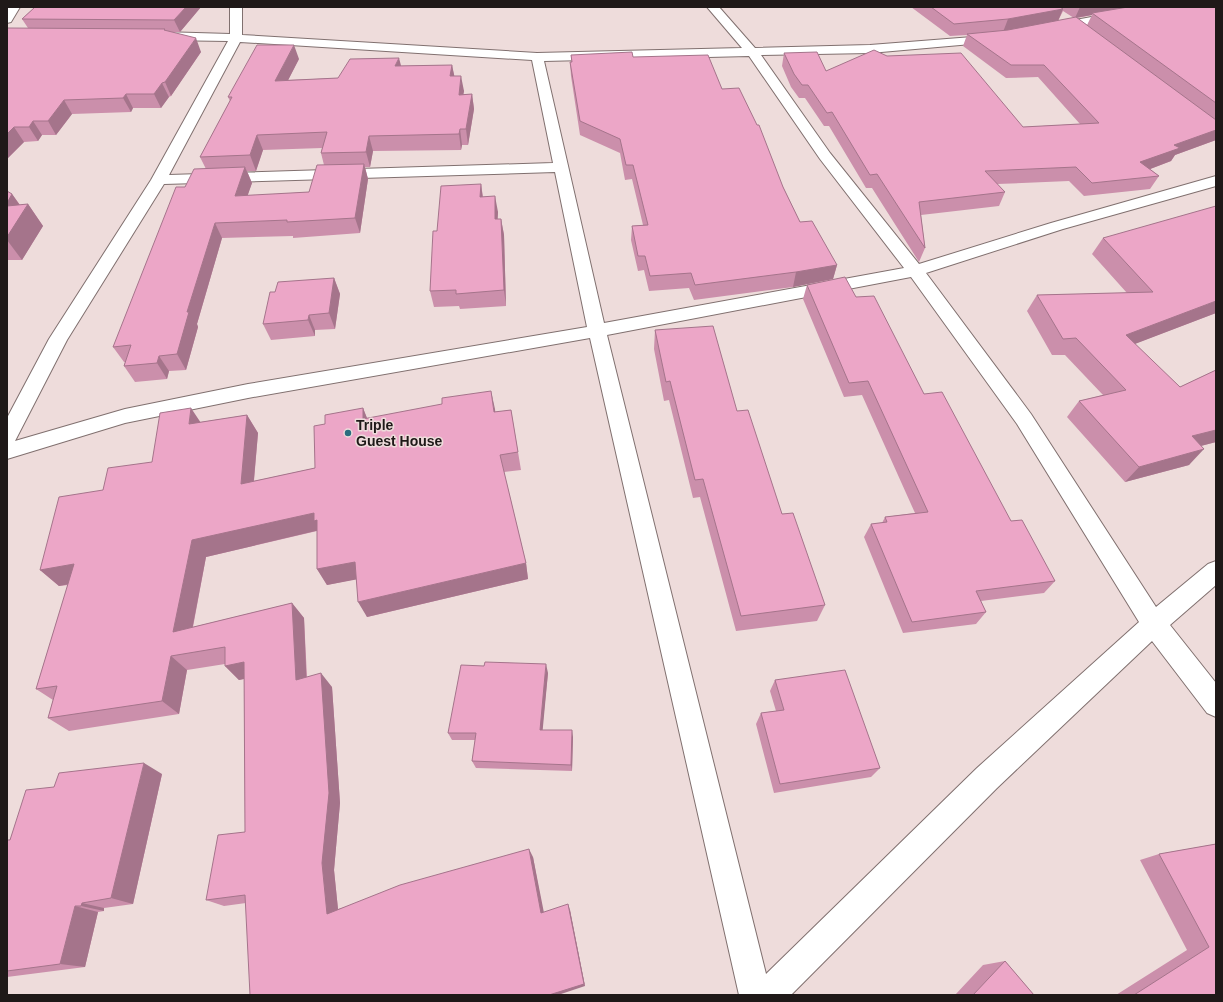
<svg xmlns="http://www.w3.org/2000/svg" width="1223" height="1002" font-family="Arial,sans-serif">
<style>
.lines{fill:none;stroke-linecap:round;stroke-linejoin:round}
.street-casing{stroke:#80706f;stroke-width:2}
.street{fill:#fff;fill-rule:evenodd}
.wall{fill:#cb8fab;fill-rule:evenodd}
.shaded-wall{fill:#a5748b}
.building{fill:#eca6c7;stroke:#a5748b}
.poi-dot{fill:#2a6d7f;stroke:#eedcdb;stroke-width:1.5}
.labels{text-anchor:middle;stroke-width:3;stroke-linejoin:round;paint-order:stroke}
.poi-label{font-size:14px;font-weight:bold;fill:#1f1918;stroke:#eedcdb;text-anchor:start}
</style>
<rect width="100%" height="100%" fill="#eedcdb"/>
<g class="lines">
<defs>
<path id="street" d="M 8,7 L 20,7 L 11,22 L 7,23 Z
M 230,7 L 242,7 L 242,35 L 537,53 L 742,48 L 707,7 L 719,7 L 755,48 L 870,45 L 998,35 L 1000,38 L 998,41 L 994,42 L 870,53 L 761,55 L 830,153 L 919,264 L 1051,223 L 1216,176 L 1216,186 L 1063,229 L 926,273 L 1031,414 L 1156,607 L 1208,564 L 1216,561 L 1216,585 L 1170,625 L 1216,683 L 1216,717 L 1207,713 L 1152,641 L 997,788 L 791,995 L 739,995 L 590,338 L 248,398 L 125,423 L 7,459 L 7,418 L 49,339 L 151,180 L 228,41 L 162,40 L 156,36 L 162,32 L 230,34 ZM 240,42 L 532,60 L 553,163 L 169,175 ZM 749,56 L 820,159 L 904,268 L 604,323 L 544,61 ZM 555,172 L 587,327 L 248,384 L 125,409 L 15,441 L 67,340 L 164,184 ZM 911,277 L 1017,424 L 1139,622 L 977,768 L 766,974 L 607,335 Z
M 1145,7 L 1169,7 L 1163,10 L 1054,32 L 1048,28 L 1054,24 Z"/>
</defs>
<!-- street casing -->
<use href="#street" class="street-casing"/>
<!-- street -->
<use href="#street" class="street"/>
</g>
<!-- wall -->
<path class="wall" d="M 35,7 L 201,7 L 180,32 L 171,32 L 201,52 L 171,96 L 169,97 L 161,108 L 133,108 L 131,112 L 72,114 L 56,135 L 42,135 L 38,141 L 24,142 L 7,159 L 28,28 L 22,19 Z
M 911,7 L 1216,7 L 1216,140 L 1175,155 L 1171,161 L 1150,169 L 1159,176 L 1150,189 L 1084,196 L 1069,181 L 997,184 L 1005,192 L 999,206 L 921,215 L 925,248 L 919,262 L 872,188 L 866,188 L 829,126 L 824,126 L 805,98 L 799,98 L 791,87 L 782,66 L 784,53 L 826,71 L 1023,127 L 1080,124 L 1038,77 L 1006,78 L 963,46 L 967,35 L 950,36 ZM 1063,11 L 1074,18 L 1058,21 ZM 1092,15 L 1087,25 L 1077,18 Z
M 571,55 L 633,57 L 722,89 L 783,187 L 800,222 L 837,265 L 833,279 L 793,287 L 694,300 L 689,288 L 649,291 L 644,270 L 638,271 L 631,240 L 632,226 L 643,225 L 632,179 L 625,180 L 620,153 L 580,135 L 571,76 L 570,62 L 571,62 Z
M 299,59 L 288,80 L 338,78 L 401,66 L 452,65 L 454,76 L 464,91 L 463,94 L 472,94 L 474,109 L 468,145 L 462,145 L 461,150 L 373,151 L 370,167 L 365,167 L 368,179 L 360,233 L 293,238 L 293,236 L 222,238 L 197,324 L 198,327 L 186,370 L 169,371 L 167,379 L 135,382 L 124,366 L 125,362 L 124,362 L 113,347 L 185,187 L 206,169 L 200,157 L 230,101 L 228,97 ZM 322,148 L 321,153 L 324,165 L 309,192 L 247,196 L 252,183 L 247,171 L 256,171 L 263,150 Z
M 481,184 L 483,197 L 498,212 L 497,219 L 501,219 L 504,235 L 506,306 L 460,309 L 459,306 L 434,307 L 430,291 L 437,231 Z
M 7,191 L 12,194 L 20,205 L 28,204 L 43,226 L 22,260 L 7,260 Z
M 1103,238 L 1216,313 L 1134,344 L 1180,387 L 1216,370 L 1216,442 L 1201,446 L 1189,465 L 1125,482 L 1067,417 L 1079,401 L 1103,395 L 1065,355 L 1052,355 L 1027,311 L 1037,295 L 1127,293 L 1092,254 Z
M 334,278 L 340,294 L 335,329 L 315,330 L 315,336 L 271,340 L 263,324 L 275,292 Z
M 807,285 L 856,297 L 924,394 L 1011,521 L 1055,581 L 1044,593 L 981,601 L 986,612 L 976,624 L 903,633 L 864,537 L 871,524 L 882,523 L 885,517 L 915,513 L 862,395 L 844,397 L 803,299 Z
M 655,330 L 737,411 L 782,514 L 825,605 L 817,621 L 736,631 L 700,497 L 693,498 L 669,400 L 664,401 L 654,349 Z
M 363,408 L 367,418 L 495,412 L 511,410 L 521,470 L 504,472 L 526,563 L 528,579 L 367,617 L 356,579 L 327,585 L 317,569 L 317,531 L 206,557 L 193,627 L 292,603 L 304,618 L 307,677 L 332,687 L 340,803 L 334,870 L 338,909 L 533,857 L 543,912 L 570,910 L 585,986 L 246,903 L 224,906 L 206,900 L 245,832 L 244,679 L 239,680 L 225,666 L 225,664 L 187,670 L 179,714 L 69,731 L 48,718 L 53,700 L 36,689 L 68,585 L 59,586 L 40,570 L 103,490 L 152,462 L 201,422 L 247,415 L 258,433 L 254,481 L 315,468 L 325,424 Z
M 548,673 L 542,730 L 573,737 L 572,771 L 476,768 L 472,761 L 475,740 L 452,740 L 448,733 Z
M 775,680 L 880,768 L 871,777 L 774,793 L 756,724 L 761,713 L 776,711 L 770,691 Z
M 162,774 L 133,904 L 104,908 L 104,911 L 98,912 L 85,967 L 7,977 L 7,840 L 10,840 Z
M 1216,844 L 1216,995 L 1116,995 L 1187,950 L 1140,860 L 1159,854 Z
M 1005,961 L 1034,995 L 955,995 L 983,965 Z"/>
<!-- shaded-wall -->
<path class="shaded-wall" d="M 186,7 L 201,7 L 180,32 L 174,20 Z
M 1080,7 L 1137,7 L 1092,13 L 1092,15 L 1075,18 Z
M 1063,9 L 1058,21 L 1003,32 L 1008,19 Z
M 196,38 L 201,52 L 171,96 L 165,82 Z
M 294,45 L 299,59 L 280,96 L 275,81 Z
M 399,58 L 403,73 L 395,66 Z
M 452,65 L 455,79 L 450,76 Z
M 461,76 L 464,91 L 461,110 L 459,95 Z
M 162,83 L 169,97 L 161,108 L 154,94 Z
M 126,94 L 133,108 L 131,112 L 123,98 Z
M 472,94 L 474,109 L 468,145 L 466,129 Z
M 64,100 L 72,114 L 56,135 L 48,121 Z
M 33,121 L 42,135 L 38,141 L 29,127 Z
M 14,127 L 24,142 L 7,159 L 7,134 Z
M 460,129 L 462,145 L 461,150 L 459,134 Z
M 1216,130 L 1216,140 L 1175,155 L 1171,161 L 1132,176 L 1140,162 L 1174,145 Z
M 257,135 L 263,150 L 256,171 L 250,155 Z
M 369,136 L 373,151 L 370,167 L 366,152 Z
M 364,164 L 368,179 L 360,233 L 355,218 Z
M 245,167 L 252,183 L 242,212 L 235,196 Z
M 481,184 L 483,200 L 480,197 Z
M 12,194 L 24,211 L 28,204 L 43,226 L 22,260 L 7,240 L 7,203 Z
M 495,196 L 498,212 L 497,235 L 495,219 Z
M 501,219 L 504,235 L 506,306 L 504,290 Z
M 215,223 L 222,238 L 197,324 L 198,327 L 186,370 L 177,354 L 187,312 Z
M 837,265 L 833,279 L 793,287 L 796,272 Z
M 334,278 L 340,294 L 335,329 L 329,313 Z
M 1216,301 L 1216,313 L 1114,352 L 1126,335 Z
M 309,315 L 315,330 L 315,336 L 308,320 Z
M 159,356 L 169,371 L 167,379 L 157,363 Z
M 491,391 L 495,409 L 497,431 L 494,412 Z
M 191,408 L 203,426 L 189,424 Z
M 363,408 L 370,426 L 363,419 Z
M 247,415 L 258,433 L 252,501 L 241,484 Z
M 1216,430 L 1216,442 L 1177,452 L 1192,436 Z
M 1204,449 L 1189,465 L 1125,482 L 1139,467 Z
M 314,513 L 324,529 L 206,557 L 189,646 L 173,632 L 192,540 Z
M 355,562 L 364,578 L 327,585 L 317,569 Z
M 526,563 L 528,579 L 367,617 L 358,602 Z
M 74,564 L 92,580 L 59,586 L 40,570 Z
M 292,603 L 304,618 L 307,693 L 296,680 Z
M 171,656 L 187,670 L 179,714 L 162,701 Z
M 244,662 L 257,676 L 239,680 L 225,666 Z
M 546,664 L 548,673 L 542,737 L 540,730 Z
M 321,673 L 332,687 L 340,803 L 334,870 L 339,919 L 327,914 L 322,863 Z
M 572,730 L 573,737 L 572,771 L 571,765 Z
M 144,763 L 162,774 L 133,904 L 111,898 Z
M 529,849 L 533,857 L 545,918 L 541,913 Z
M 82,903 L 104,908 L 104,911 L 81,906 Z
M 568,904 L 570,910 L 585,986 L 558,995 L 549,995 Z
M 75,906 L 98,912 L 85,967 L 60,964 Z"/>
<!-- building -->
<path class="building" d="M 35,7 L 186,7 L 174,20 L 22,19 Z
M 931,7 L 1060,7 L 1063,9 L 1008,19 L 954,24 Z
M 1128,7 L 1216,7 L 1216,103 L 1092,13 Z
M 1076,17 L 1216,120 L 1216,130 L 1174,145 L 1180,148 L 1140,162 L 1159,176 L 1092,183 L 1076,167 L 985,171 L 1005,192 L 919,202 L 925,248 L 877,174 L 870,175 L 832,112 L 827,113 L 808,85 L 802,85 L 794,74 L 784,53 L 817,52 L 826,71 L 874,50 L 887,56 L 961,53 L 1023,127 L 1099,123 L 1044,65 L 1011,65 L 967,34 L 1008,30 Z
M 7,28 L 165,29 L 164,30 L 196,38 L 165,82 L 162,83 L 154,94 L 126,94 L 123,98 L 64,100 L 48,121 L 33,121 L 29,127 L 14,127 L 7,134 Z
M 257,45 L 294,45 L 275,81 L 338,78 L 350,59 L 399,58 L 395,66 L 452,65 L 450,76 L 461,76 L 459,95 L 472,94 L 466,129 L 460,129 L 459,134 L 369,136 L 366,152 L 321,153 L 327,132 L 257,135 L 250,155 L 200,157 L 232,97 L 228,97 Z
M 632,52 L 633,57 L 708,55 L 722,89 L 739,88 L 757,125 L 759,125 L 783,187 L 800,222 L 812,221 L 837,265 L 796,272 L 695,285 L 691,273 L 650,276 L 645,256 L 638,256 L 632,226 L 648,225 L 633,165 L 626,165 L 620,139 L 580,121 L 570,62 L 572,62 L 571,55 Z
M 364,164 L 355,218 L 287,222 L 287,220 L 215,223 L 187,312 L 189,312 L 177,354 L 159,356 L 157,363 L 124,366 L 131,345 L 113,347 L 176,187 L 185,187 L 194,169 L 245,167 L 235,196 L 309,192 L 317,165 Z
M 481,184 L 480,197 L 495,196 L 495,219 L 501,219 L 504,290 L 456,294 L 456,290 L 430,291 L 433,231 L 437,231 L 441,186 Z
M 7,191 L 12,194 L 7,203 Z
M 28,204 L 7,237 L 7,206 Z
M 1216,206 L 1216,301 L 1126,335 L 1180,387 L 1216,370 L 1216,430 L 1192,436 L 1204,449 L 1139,467 L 1079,401 L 1126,390 L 1076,338 L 1063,339 L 1037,295 L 1153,292 L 1103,238 Z
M 845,277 L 856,297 L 874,296 L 924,394 L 942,392 L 1011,521 L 1022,520 L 1055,581 L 976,591 L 986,612 L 912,622 L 871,524 L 887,522 L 885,517 L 928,512 L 868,381 L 849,383 L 807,285 Z
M 334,278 L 329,313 L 309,315 L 308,320 L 263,324 L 270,292 L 275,292 L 278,282 Z
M 713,326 L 737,411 L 748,410 L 782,514 L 793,513 L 825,605 L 741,616 L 703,479 L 695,480 L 670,381 L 666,382 L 655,330 Z
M 491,391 L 494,412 L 511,410 L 518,452 L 500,455 L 526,563 L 358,602 L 355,562 L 317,569 L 317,520 L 314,521 L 314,513 L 192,540 L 173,632 L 292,603 L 296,680 L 321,673 L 329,793 L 322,863 L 327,914 L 400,885 L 529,849 L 541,913 L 568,904 L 584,984 L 549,995 L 250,995 L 245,895 L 206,900 L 218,835 L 245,832 L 244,662 L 225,666 L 225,647 L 171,656 L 162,701 L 48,718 L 57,686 L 36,689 L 74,564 L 40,570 L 59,497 L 103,490 L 108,468 L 152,462 L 160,413 L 191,408 L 189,424 L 247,415 L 241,484 L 315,468 L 314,426 L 325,424 L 325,415 L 363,408 L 363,419 L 442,404 L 442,398 Z
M 485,662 L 546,664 L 540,730 L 572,730 L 571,765 L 472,761 L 476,733 L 448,733 L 461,665 L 484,666 Z
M 845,670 L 880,768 L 780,784 L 761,713 L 784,710 L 775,680 Z
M 144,763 L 111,898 L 82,903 L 81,906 L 75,906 L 60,964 L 7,971 L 7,840 L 10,840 L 26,790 L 54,787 L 59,773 Z
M 1216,844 L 1216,995 L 1134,995 L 1209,947 L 1159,854 Z
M 1005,961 L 1034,995 L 973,995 Z"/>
<!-- markers -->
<circle class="poi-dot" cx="348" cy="433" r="4"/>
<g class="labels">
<!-- poi labels -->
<g class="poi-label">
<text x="356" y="430">Triple<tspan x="356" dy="16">Guest House</tspan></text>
</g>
</g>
<!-- border -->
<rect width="1223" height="1002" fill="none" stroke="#1f1918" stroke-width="16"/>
</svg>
